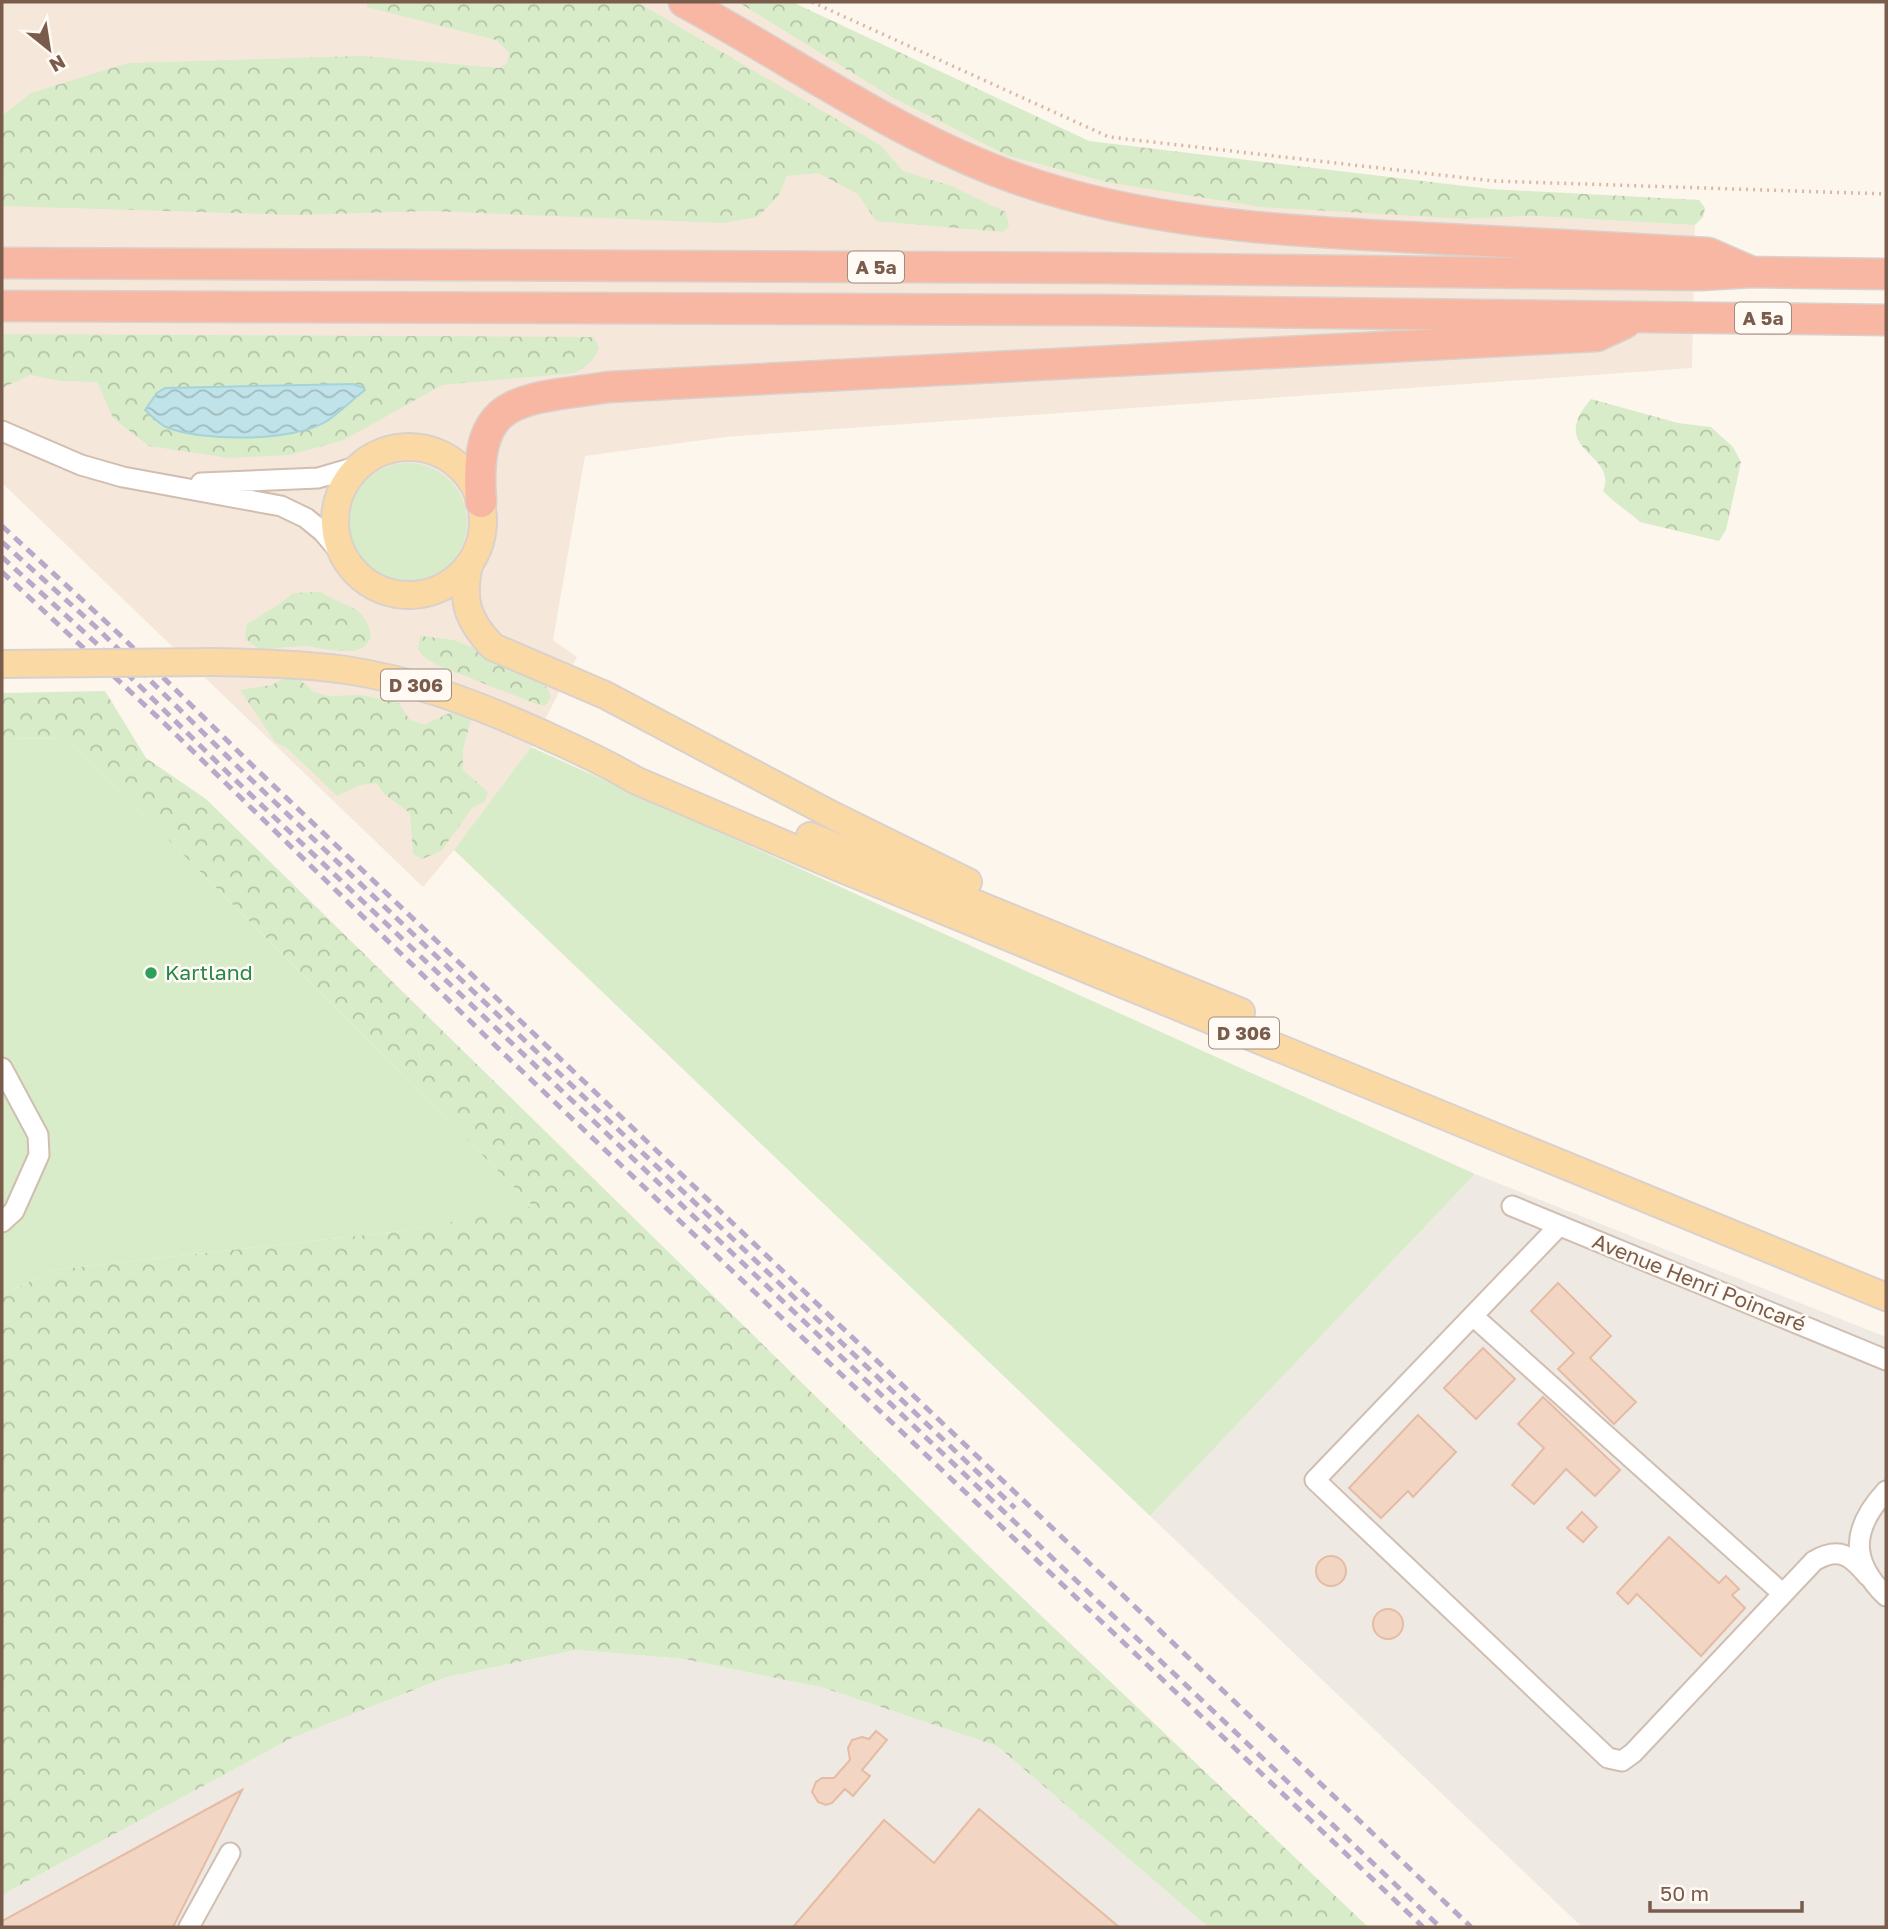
<svg xmlns="http://www.w3.org/2000/svg" width="1888" height="1929" font-family="'Golos Text',sans-serif">
<style>
.residential{fill:#f5e8da}
.industrial{fill:#efe9e4}
.green{fill:#d8ecc9}
.forest{fill:url(#forest-crowns)}
.water{fill:url(#water-waves);stroke:#a5d3da;stroke-width:2}
.building{fill:#f3d5c3;stroke:#e6bba3;stroke-width:2}
.lines{fill:none;stroke-linecap:round;stroke-linejoin:round}
.minor-casing{stroke:#d1beb0;stroke-width:23}
.major-casing{stroke:#dad1cd;stroke-width:30}
.highway-casing{stroke:#dad1cd;stroke-width:33}
.path{stroke:#d9b8a5;stroke-width:3.5;stroke-dasharray:2 5;stroke-linecap:butt}
.minor{stroke:#fff;stroke-width:19}
.major{stroke:#fbd9a5;stroke-width:26}
.highway{stroke:#f7b7a3;stroke-width:30}
.rail{stroke:#b9a8c9;stroke-width:5;stroke-dasharray:10 7;stroke-linecap:butt}
.major-bridge-casing{stroke:#dad1cd;stroke-width:30;stroke-linecap:butt}
.major-bridge{stroke:#fbd9a5;stroke-width:26}
.leisure-dot{fill:#2e9e5b;stroke:#fffaf3;stroke-width:2.5}
.labels{text-anchor:middle;stroke-width:5;stroke-linejoin:round;paint-order:stroke}
.shield{fill:#fffaf3;stroke:#a28b7f;stroke-width:2}
.shield-label{font-size:19px;font-weight:bold;fill:#7a5c4d}
.leisure-label{font-size:21px;fill:#27864d;stroke:#fffaf3;text-anchor:start}
.street-label{font-size:21px;fill:#7a5c4d;stroke:#fffaf3}
</style>
<defs>
<pattern id="forest-crowns" width="20" height="18" patternUnits="userSpaceOnUse" patternTransform="scale(1.75)"><rect width="20" height="18" fill="#d8ecc9"/><path d="M2 6a3 3 0 1 1 6 0M12 15a3 3 0 1 1 6 0" fill="none" stroke="#b4c2a5"/></pattern>
<pattern id="water-waves" width="16" height="10" patternUnits="userSpaceOnUse" patternTransform="scale(1.75)"><rect width="16" height="10" fill="#bfe3e8"/><path d="M0 5q4-4 8 0t8 0" fill="none" stroke="#a0bbbe"/></pattern>
</defs>
<rect width="100%" height="100%" fill="#fdf6ec"/>
<!-- residential -->
<path class="residential" d="M 2,2 L 738,2 L 891,97 L 1008,156 L 1106,182 L 1466,219 L 1532,216 L 1695,225 L 1692,368 L 725,437 L 585,456 L 553,640 L 577,657 L 531,747 L 454,850 L 423,887 L 2,483 Z"/>
<!-- industrial -->
<path class="industrial" d="M 1475,1174 L 1886,1337 L 1886,1927 L 1582,1927 L 1150,1516 Z
M 576,1650 L 684,1659 L 824,1688 L 997,1746 L 1208,1927 L 2,1927 L 2,1895 L 292,1738 L 447,1677 Z"/>
<!-- green -->
<path class="green" d="M349 522a59 59 0 1 1 118 0a59 59 0 1 1-118 0Z
M 2,738 L 68,739 L 534,1207 L 410,1230 L 54,1270 L 2,1295 Z
M 531,747 L 1475,1174 L 1150,1516 L 454,850 Z"/>
<!-- forest -->
<path class="forest" d="M 367,2 L 637,2 L 880,145 L 903,171 L 951,186 L 1006,212 L 1009,226 L 1003,232 L 876,221 L 858,194 L 818,173 L 787,176 L 778,196 L 758,217 L 723,223 L 431,211 L 297,215 L 2,206 L 2,116 L 31,93 L 128,63 L 362,56 L 499,68 L 507,63 L 509,52 L 496,40 L 367,7 Z
M 738,2 L 792,2 L 1089,141 L 1490,189 L 1699,200 L 1705,208 L 1703,217 L 1695,225 L 1532,216 L 1466,219 L 1261,207 L 1106,182 L 1008,156 L 891,97 Z
M 2,334 L 593,337 L 599,347 C 595,361 586,366 575,373 L 442,385 L 344,440 L 290,455 L 229,458 L 149,446 L 113,418 L 97,382 L 61,381 L 30,375 L 2,388 Z
M 1591,399 L 1678,423 L 1711,427 L 1733,447 L 1741,462 L 1726,530 L 1719,541 L 1640,522 C 1628,511 1614,503 1603,491 C 1619,452 1545,452 1591,399 Z
M 321,592 C 342,607 368,604 371,638 L 364,647 L 354,651 L 330,650 L 306,646 L 259,649 L 245,639 L 247,624 L 278,605 L 293,593 Z
M 420,636 L 454,640 L 523,668 L 543,681 L 551,696 L 546,705 L 539,705 L 437,665 L 424,657 L 418,649 Z
M 288,676 L 300,680 L 314,692 L 329,696 L 361,695 L 399,703 L 409,719 L 424,725 L 460,708 L 472,716 L 463,749 L 463,770 L 488,792 L 485,802 L 473,807 L 441,851 L 422,859 L 413,854 L 410,813 L 384,794 L 376,783 L 360,785 L 337,796 L 287,748 L 275,742 L 240,690 L 272,685 Z
M 105,691 L 146,758 L 206,799 L 990,1567 L 1368,1927 L 1208,1927 L 997,1746 L 824,1688 L 684,1659 L 576,1650 L 447,1677 L 292,1738 L 2,1895 L 2,1295 L 54,1270 L 410,1230 L 533,1206 L 68,739 L 2,738 L 2,693 Z"/>
<!-- water -->
<path class="water" d="M 353,384 L 364,388 L 365,390 C 352,400 340,412 327,421 C 294,442 201,442 166,427 C 159,424 151,415 145,410 L 157,393 L 165,388 Z"/>
<!-- building -->
<path class="building" d="M 1558,1283 L 1611,1336 L 1590,1358 L 1636,1402 L 1614,1424 L 1558,1369 L 1574,1353 L 1531,1311 Z
M 1483,1348 L 1515,1379 L 1476,1419 L 1444,1388 Z
M 1543,1397 L 1620,1470 L 1595,1496 L 1566,1469 L 1534,1504 L 1512,1485 L 1544,1448 L 1518,1424 Z
M 1418,1415 L 1456,1452 L 1413,1497 L 1408,1491 L 1381,1518 L 1349,1488 Z
M 1582,1512 L 1597,1527 L 1583,1542 L 1567,1528 Z
M 1669,1537 L 1719,1583 L 1726,1576 L 1739,1589 L 1732,1595 L 1745,1608 L 1701,1656 L 1637,1594 L 1628,1604 L 1617,1593 Z
M1316 1571a15 15 0 1 1 30 0a15 15 0 1 1-30 0Z
M1373 1624a15 15 0 1 1 30 0a15 15 0 1 1-30 0Z
M 876,1731 L 887,1740 L 862,1770 L 870,1776 L 853,1796 L 845,1789 L 832,1803 L 826,1805 L 818,1802 L 812,1792 L 816,1782 L 822,1778 L 834,1778 L 850,1760 L 848,1748 L 852,1740 L 862,1737 L 869,1739 Z
M 242,1790 L 173,1927 L 2,1927 L 2,1921 Z
M 979,1809 L 1119,1927 L 793,1927 L 884,1820 L 934,1863 Z"/>
<g class="lines">
<defs>
<path id="minor" d="M 2,431 L 81,465 L 123,477 L 281,506 L 306,518 L 323,532 L 347,560
M 201,483 L 318,478 L 359,466
M 2,1068 L 38,1135 L 39,1155 L 14,1211 L 2,1222
M 1512,1206 L 1886,1360
M 1559,1226 L 1315,1480 L 1608,1758 L 1622,1761 L 1633,1753 L 1814,1561 C 1840,1546 1851,1556 1868,1576
M 1473,1316 L 1782,1593
M 1886,1491 C 1852,1528 1849,1560 1886,1596
M 189,1927 L 230,1853"/>
<path id="major" d="M335 521a74 74 0 1 1 148 0a74 74 0 1 1-148 0Z
M 469,565 C 461,600 467,620 493,647 L 605,695 L 834,816 L 968,882
M 213,662 C 258,663 302,664 346,670 C 413,680 473,703 534,730 C 569,746 602,760 635,780 L 835,866 L 1886,1297
M 810,836 L 1241,1012"/>
<path id="highway" d="M 684,2 C 795,62 898,137 1018,179 C 1142,223 1275,230 1406,237 C 1507,242 1607,247 1708,253 L 1747,270
M 2,263 L 1103,268 L 1701,275 L 1751,272 L 1886,274
M 2,306 L 1103,310 L 1886,320
M 481,502 C 473,393 519,401 609,387 L 1597,336 L 1625,323"/>
</defs>
<!-- minor casing -->
<use href="#minor" class="minor-casing"/>
<!-- major casing -->
<use href="#major" class="major-casing"/>
<!-- highway casing -->
<use href="#highway" class="highway-casing"/>
<!-- path -->
<path class="path" d="M 812,2 L 1109,137 L 1493,181 L 1886,194"/>
<!-- minor -->
<use href="#minor" class="minor"/>
<!-- major -->
<use href="#major" class="major"/>
<!-- highway -->
<use href="#highway" class="highway"/>
<!-- rail -->
<path class="rail" d="M 2,526 L 118,633 L 253,766 L 1471,1927
M 2,542 L 97,628 L 238,767 L 1015,1508
M 2,557 L 96,643 L 229,774 L 519,1050 L 1440,1927
M 2,572 L 164,723 L 503,1053 L 1423,1927"/>
<defs>
<path id="major-bridge" d="M 2,664 L 213,662"/>
</defs>
<!-- major-bridge casing -->
<use href="#major-bridge" class="major-bridge-casing"/>
<!-- major-bridge -->
<use href="#major-bridge" class="major-bridge"/>
</g>
<!-- markers -->
<circle class="leisure-dot" cx="151" cy="973" r="7"/>
<g class="labels">
<!-- shield labels -->
<g class="shield">
<rect x="848" y="251.5" width="56" height="31" rx="5"/>
<rect x="1735" y="302.5" width="56" height="31" rx="5"/>
<rect x="381" y="669.5" width="70" height="31" rx="5"/>
<rect x="1209" y="1017.5" width="70" height="31" rx="5"/>
</g>
<g class="shield-label">
<text x="876" y="274">A 5a</text>
<text x="1763" y="325">A 5a</text>
<text x="416" y="692">D 306</text>
<text x="1244" y="1040">D 306</text>
</g>
<!-- leisure labels -->
<g class="leisure-label">
<text x="165" y="980">Kartland</text>
</g>
<!-- street labels -->
<g class="street-label">
<text transform="translate(1699 1283) rotate(22)" y="7">Avenue Henri Poincaré</text>
</g>
</g>
<!-- border -->
<rect width="1888" height="1929" fill="none" stroke="#7a5c4d" stroke-width="7"/>
<!-- north arrow -->
<g transform="translate(49 49) rotate(150)" stroke="#fffaf3" stroke-width="5" paint-order="stroke">
<path d="M0-5L12 26L0 18L-12 26Z" fill="#7a5c4d"/>
<text y="-10" font-size="19" font-weight="bold" text-anchor="middle" fill="#7a5c4d">N</text>
</g>
<!-- scale -->
<path d="M1650 1901v10h152v-10" fill="none" stroke="#7a5c4d" stroke-width="3.5"/>
<text x="1660" y="1901" font-size="21" fill="#7a5c4d" stroke="#fffaf3" stroke-width="5" paint-order="stroke">50 m</text>
</svg>
